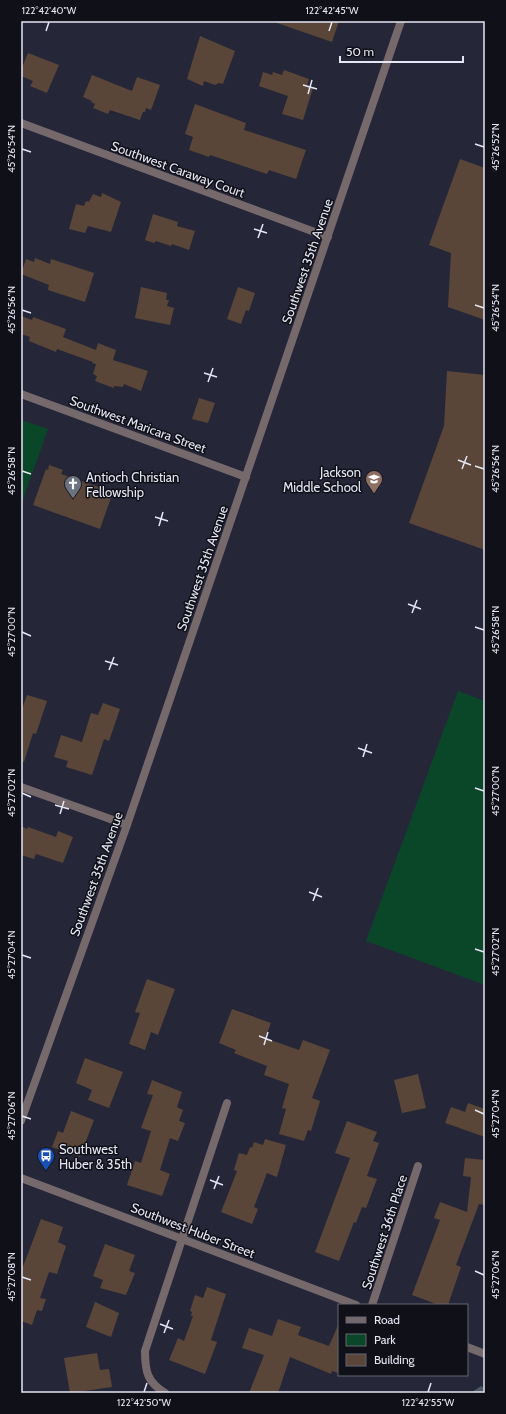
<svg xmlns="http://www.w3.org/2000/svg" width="506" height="1414" font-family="Cabin,sans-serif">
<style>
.green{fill:#0a4728}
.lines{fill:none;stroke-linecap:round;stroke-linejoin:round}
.stream{stroke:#4c5960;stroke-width:5}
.building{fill:#594638}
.minor{stroke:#75696b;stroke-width:8}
.tertiary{stroke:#75696b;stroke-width:8}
.ticks{fill:none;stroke:#e5e6f3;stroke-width:1.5}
.labels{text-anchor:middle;stroke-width:3;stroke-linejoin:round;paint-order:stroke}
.street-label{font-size:13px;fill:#e5e6f3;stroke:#101019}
.poi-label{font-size:13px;fill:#e5e6f3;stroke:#101019;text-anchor:start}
.neatline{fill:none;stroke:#e5e6f3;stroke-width:1.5}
.ticks-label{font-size:10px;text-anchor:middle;fill:#e5e6f3}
</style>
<rect width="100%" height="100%" fill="#262639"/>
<!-- green -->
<path class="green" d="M 21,420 L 48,429 L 21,505 Z
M 458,691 L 485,701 L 485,985 L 366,941 Z"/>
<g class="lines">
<!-- stream -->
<path class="stream" d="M 475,1393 L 481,1389"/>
</g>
<!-- building -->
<path class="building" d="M 277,21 L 339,21 L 332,42 L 277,23 Z
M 200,36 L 235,51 L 223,84 L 219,83 L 215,85 L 204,81 L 203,86 L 187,79 Z
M 28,53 L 59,65 L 47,93 L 30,86 L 33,81 L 21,76 L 21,70 Z
M 284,70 L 309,79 L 307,86 L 313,88 L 303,120 L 282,114 L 288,96 L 259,86 L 263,72 L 272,75 L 273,72 L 282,75 Z
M 92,75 L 132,91 L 137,77 L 160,85 L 151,110 L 146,108 L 145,112 L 143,112 L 140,120 L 110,110 L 108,114 L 93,108 L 95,104 L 91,102 L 92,101 L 83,97 Z
M 195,104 L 246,123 L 244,130 L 306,150 L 296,179 L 269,170 L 267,174 L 210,155 L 209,157 L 189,150 L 193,137 L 185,134 Z
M 460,159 L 485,168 L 485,320 L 448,307 L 451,253 L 429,245 Z
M 102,193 L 121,202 L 111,232 L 88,226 L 85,233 L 69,229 L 76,204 L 84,206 L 86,201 L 89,202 L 93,194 L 101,197 Z
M 153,214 L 178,222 L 177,226 L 195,231 L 189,250 L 172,244 L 171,246 L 156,241 L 154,243 L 145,240 Z
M 35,258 L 50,264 L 51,259 L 94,273 L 85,302 L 48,290 L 49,285 L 21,274 L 26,259 L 34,262 Z
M 141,287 L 167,293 L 166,300 L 169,300 L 167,306 L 174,308 L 170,325 L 135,318 Z
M 238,287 L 255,293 L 249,311 L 246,310 L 241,324 L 227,319 Z
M 21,316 L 32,320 L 33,317 L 66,329 L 63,337 L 96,350 L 98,343 L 116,350 L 113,360 L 148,371 L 141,391 L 124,384 L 123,387 L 114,386 L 114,388 L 95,381 L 97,376 L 93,374 L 96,364 L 92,363 L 93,362 L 57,349 L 56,352 L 29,341 L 30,337 L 21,334 Z
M 447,371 L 485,375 L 485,550 L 409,523 L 444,426 Z
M 199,398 L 215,403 L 208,423 L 192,419 Z
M 49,465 L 63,470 L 61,474 L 113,492 L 100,529 L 33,505 L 46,469 L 48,470 Z
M 27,695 L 47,701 L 36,734 L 33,733 L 24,762 L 21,761 L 21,712 Z
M 103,703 L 120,709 L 109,741 L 104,739 L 92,775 L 66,767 L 68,761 L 54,757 L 61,735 L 82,742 L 91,713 L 98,715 Z
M 21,826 L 27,829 L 28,827 L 56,837 L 58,831 L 73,837 L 63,863 L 36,854 L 34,859 L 21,855 Z
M 147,979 L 175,989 L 158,1035 L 151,1032 L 145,1050 L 129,1044 L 140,1013 L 135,1012 Z
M 232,1009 L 271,1023 L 265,1038 L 299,1050 L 303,1040 L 330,1050 L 312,1098 L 320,1101 L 311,1131 L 308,1130 L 304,1141 L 279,1134 L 286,1109 L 282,1108 L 289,1084 L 264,1075 L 267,1066 L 234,1053 L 236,1050 L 219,1043 Z
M 85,1058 L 123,1072 L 109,1108 L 88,1100 L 92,1090 L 76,1083 Z
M 418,1074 L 426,1108 L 402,1113 L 394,1080 Z
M 152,1080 L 182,1092 L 177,1107 L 183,1110 L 179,1121 L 185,1123 L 178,1141 L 170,1138 L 160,1170 L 170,1174 L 162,1196 L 127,1185 L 135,1161 L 141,1163 L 151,1131 L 141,1128 L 153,1095 L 147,1094 Z
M 468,1103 L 485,1109 L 485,1137 L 445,1123 L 451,1107 L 465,1112 Z
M 71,1111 L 94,1120 L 80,1157 L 52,1147 L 58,1131 L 63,1133 Z
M 347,1121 L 377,1132 L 373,1141 L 379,1143 L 367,1176 L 377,1179 L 366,1208 L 362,1207 L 356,1223 L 354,1222 L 339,1261 L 315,1252 L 350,1158 L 335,1153 Z
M 265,1139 L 286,1145 L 277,1177 L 267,1173 L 254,1207 L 258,1209 L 252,1224 L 221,1212 L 237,1171 L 234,1170 L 239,1153 L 247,1155 L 250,1147 L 252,1148 L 254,1142 L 263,1145 Z
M 465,1158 L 485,1160 L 485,1205 L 479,1204 L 456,1265 L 461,1267 L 448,1305 L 439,1305 L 412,1295 L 440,1220 L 434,1218 L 440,1202 L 467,1212 L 471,1177 L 463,1176 Z
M 41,1219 L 63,1227 L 58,1242 L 66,1246 L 57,1274 L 49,1272 L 40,1298 L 46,1299 L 42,1311 L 37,1310 L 32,1325 L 21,1321 L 21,1272 Z
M 105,1244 L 135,1255 L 129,1271 L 135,1273 L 126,1295 L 100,1288 L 103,1280 L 93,1276 Z
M 207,1287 L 226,1294 L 211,1340 L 217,1342 L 205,1374 L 169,1360 L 178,1338 L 184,1341 L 193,1316 L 191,1316 L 192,1312 L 190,1311 L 195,1295 L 203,1298 Z
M 95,1302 L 119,1313 L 111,1337 L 86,1327 Z
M 278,1319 L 301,1327 L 298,1335 L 329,1346 L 339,1323 L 339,1373 L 332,1371 L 331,1374 L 290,1357 L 278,1393 L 249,1393 L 264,1355 L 242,1348 L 249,1328 L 272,1336 Z
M 97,1353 L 100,1370 L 109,1369 L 112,1387 L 70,1393 L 64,1358 Z"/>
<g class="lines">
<!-- minor -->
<path class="minor" d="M 21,123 L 328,237
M 21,394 L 246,477
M 21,787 L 127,825
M 372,1305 L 418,1166
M 165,1393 C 147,1382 145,1371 145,1351 L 227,1103"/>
<!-- tertiary -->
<path class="tertiary" d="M 21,1121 L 127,825 L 401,21
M 21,1178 L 356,1305
M 467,1347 L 485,1354"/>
</g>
<!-- ticks -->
<path class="ticks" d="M 46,31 L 49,22M 329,31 L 332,22M 303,85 L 317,89M 308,94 L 312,80M 475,144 L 484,147M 22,149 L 31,152M 254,229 L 267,233M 258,238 L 263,224M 475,305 L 484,308M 22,310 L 31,313M 204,373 L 217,377M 208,382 L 213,368M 458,460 L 471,465M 475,466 L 484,469M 462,469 L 467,456M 22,471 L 31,474M 155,517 L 168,521M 159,526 L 163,512M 408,604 L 421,609M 412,613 L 417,600M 475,627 L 484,630M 22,632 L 31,636M 105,661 L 118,665M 109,670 L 114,657M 358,748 L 372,753M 363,757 L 367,744M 475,788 L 484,791M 22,793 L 31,797M 55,805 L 69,809M 60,814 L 64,801M 309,892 L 322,897M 313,901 L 318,888M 475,949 L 484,952M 22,955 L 31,958M 259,1036 L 272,1041M 264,1045 L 268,1032M 475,1110 L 484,1114M 22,1116 L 31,1119M 210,1180 L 223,1185M 214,1189 L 219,1176M 475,1271 L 484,1275M 22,1277 L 31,1280M 160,1324 L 173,1329M 164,1333 L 169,1320M 144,1392 L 147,1383M 428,1392 L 431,1383"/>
<!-- icons -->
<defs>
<symbol id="school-pin" viewBox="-11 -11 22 30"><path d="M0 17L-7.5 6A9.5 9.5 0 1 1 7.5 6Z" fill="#8d6e63" stroke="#101019"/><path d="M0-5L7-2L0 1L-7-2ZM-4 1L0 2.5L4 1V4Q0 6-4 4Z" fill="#fff"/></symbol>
<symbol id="church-pin" viewBox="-11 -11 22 30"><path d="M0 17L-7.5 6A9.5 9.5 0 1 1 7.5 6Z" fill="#6b7280" stroke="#101019"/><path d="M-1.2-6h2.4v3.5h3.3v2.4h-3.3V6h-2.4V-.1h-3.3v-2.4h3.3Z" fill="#fff"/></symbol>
<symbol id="bus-pin" viewBox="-11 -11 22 30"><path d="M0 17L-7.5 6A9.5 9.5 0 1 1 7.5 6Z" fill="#1a4fb4" stroke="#101019"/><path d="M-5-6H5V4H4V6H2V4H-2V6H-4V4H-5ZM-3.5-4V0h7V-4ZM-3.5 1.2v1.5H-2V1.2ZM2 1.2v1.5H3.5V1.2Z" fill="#fff"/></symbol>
</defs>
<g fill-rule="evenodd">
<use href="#school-pin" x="364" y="469" width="20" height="27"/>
<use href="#church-pin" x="63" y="474" width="20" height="27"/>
<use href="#bus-pin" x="36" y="1146" width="20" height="27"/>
</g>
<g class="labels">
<!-- street labels -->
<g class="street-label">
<text transform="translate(178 169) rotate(20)" y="5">Southwest Caraway Court</text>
<text transform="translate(307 261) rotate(-71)" y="5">Southwest 35th Avenue</text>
<text transform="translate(138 424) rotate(20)" y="5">Southwest Maricara Street</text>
<text transform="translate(202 568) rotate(-71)" y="5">Southwest 35th Avenue</text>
<text transform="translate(96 874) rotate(-70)" y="5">Southwest 35th Avenue</text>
<text transform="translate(193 1230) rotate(21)" y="5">Southwest Huber Street</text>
<text transform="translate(384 1232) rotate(-72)" y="5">Southwest 36th Place</text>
</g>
<!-- poi labels -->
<g class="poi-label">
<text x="361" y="477" text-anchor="end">Jackson<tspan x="361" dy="15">Middle School</tspan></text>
<text x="86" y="482">Antioch Christian<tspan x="86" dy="15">Fellowship</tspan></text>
<text x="59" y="1154">Southwest<tspan x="59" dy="15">Huber &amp; 35th</tspan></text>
</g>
</g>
<!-- border -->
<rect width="506" height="1414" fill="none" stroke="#101019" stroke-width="44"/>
<!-- legend -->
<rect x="338" y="1304" width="130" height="72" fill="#101019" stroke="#656670"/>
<rect x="346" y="1317" width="20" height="6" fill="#75696b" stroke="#656670"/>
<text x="374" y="1324" font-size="12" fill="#e5e6f3">Road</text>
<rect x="346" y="1334" width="20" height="12" fill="#0a4728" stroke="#656670"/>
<text x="374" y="1344" font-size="12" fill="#e5e6f3">Park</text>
<rect x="346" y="1354" width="20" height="12" fill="#594638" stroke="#656670"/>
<text x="374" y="1364" font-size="12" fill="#e5e6f3">Building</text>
<!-- scale -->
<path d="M340 56v6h123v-6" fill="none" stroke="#e5e6f3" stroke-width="2"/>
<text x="346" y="56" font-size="12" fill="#e5e6f3" stroke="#101019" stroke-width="3" paint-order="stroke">50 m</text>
<rect x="22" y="22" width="462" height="1370" class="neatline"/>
<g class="ticks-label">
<text x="49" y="14">122°42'40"W</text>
<text x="332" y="14">122°42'45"W</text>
<text transform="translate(495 147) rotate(-90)" y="4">45°26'52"N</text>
<text transform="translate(11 149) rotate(-90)" y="4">45°26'54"N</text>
<text transform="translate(495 308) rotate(-90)" y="4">45°26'54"N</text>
<text transform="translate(11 310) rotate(-90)" y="4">45°26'56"N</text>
<text transform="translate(495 469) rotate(-90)" y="4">45°26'56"N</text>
<text transform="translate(11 471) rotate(-90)" y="4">45°26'58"N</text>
<text transform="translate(495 630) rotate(-90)" y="4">45°26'58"N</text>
<text transform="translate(11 632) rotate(-90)" y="4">45°27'00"N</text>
<text transform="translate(495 791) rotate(-90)" y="4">45°27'00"N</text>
<text transform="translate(11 793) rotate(-90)" y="4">45°27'02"N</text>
<text transform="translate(495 952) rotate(-90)" y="4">45°27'02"N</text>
<text transform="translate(11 955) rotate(-90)" y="4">45°27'04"N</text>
<text transform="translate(495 1114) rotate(-90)" y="4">45°27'04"N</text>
<text transform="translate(11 1116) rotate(-90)" y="4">45°27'06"N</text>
<text transform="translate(495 1275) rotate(-90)" y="4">45°27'06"N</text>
<text transform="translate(11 1277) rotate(-90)" y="4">45°27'08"N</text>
<text x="144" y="1406">122°42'50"W</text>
<text x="428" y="1406">122°42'55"W</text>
</g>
</svg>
